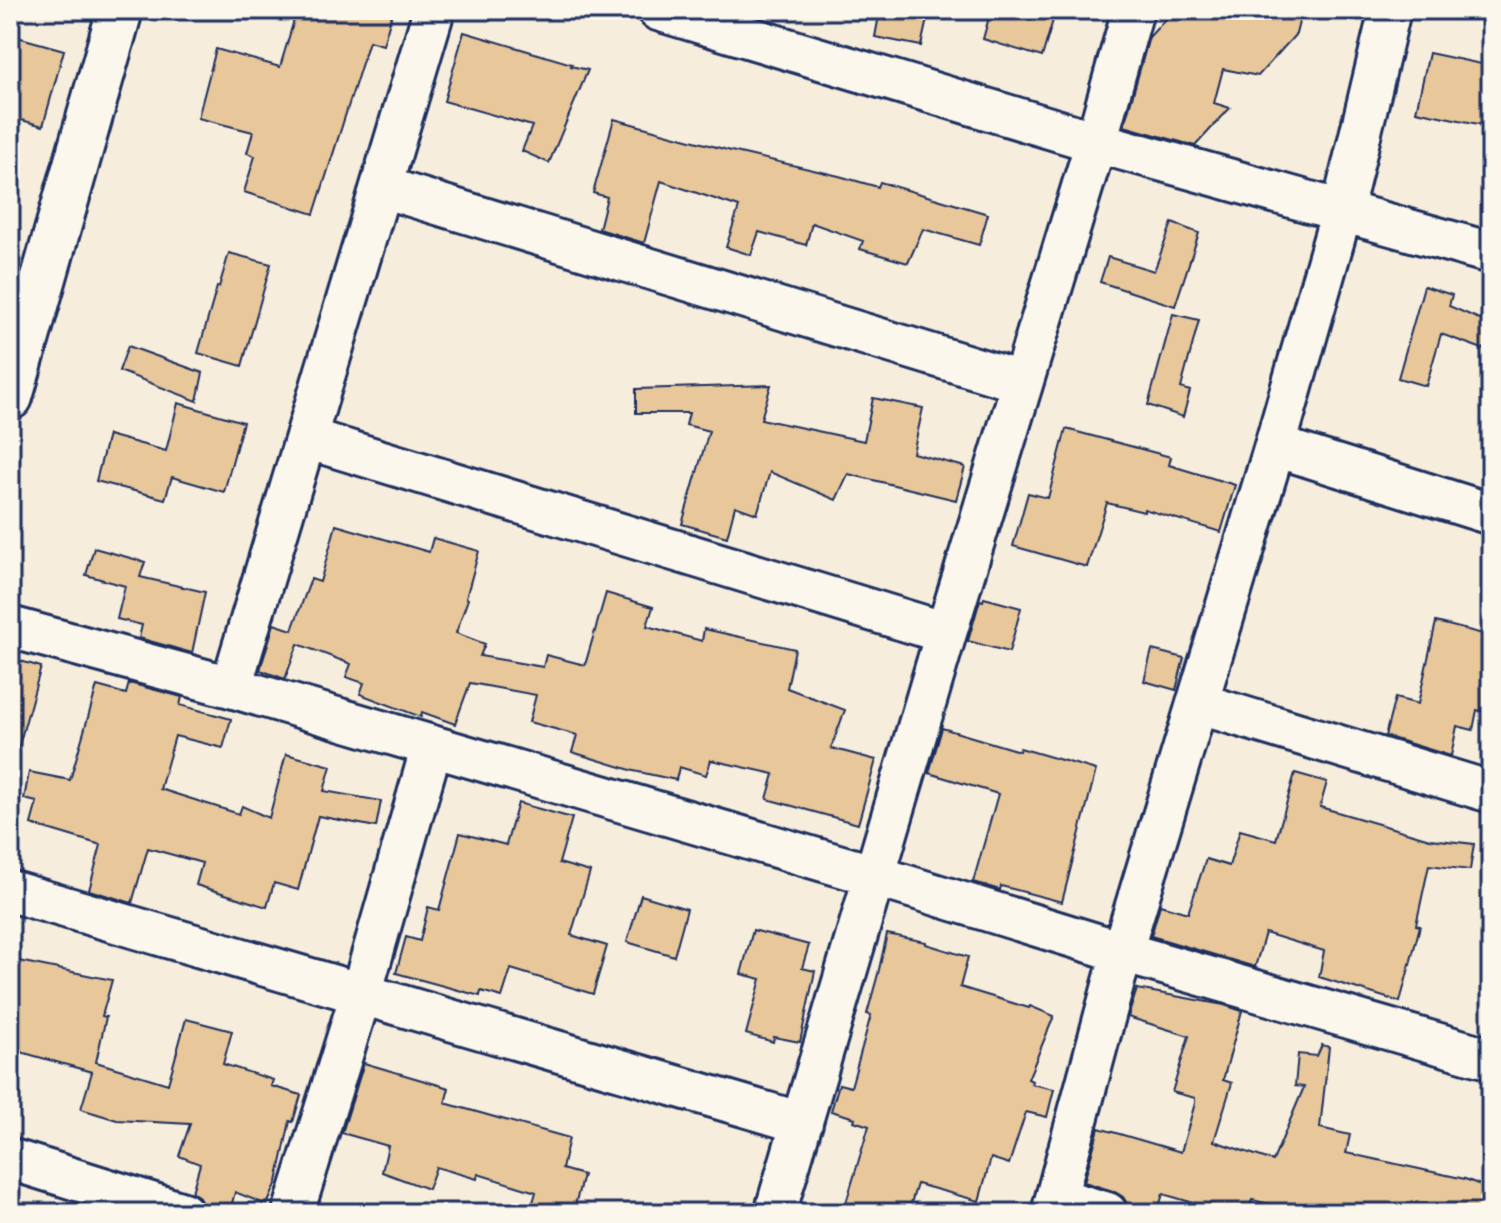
<svg xmlns="http://www.w3.org/2000/svg" width="1501" height="1223" font-family="'Playpen Sans',sans-serif">
<style>
.building{fill:#e8c79a;stroke:#1b2f5e;stroke-width:2}
.lines{fill:none;stroke-linecap:round;stroke-linejoin:round}
.street-casing{stroke:#1b2f5e;stroke-width:46}
.secondary-casing{stroke:#1b2f5e;stroke-width:50}
.street{stroke:#fbf7ec;stroke-width:40}
.secondary{stroke:#fbf7ec;stroke-width:44}
</style>
<rect width="100%" height="100%" fill="#f7eddc"/>
<filter id="ink" filterUnits="userSpaceOnUse"><feTurbulence type="fractalNoise" baseFrequency=".0125" numOctaves="2"/><feDisplacementMap in="SourceGraphic" scale="16" xChannelSelector="R" yChannelSelector="G"/><feConvolveMatrix kernelMatrix="1 2 1 2 8 2 1 2 1" color-interpolation-filters="sRGB"/></filter>
<g filter="url(#ink)">
<!-- building -->
<path class="building" d="M 297,10 L 393,10 L 383,45 L 369,41 L 314,214 L 244,192 L 255,156 L 247,153 L 253,132 L 198,118 L 216,49 L 280,67 Z
M 880,10 L 929,10 L 921,46 L 875,37 Z
M 991,10 L 1056,10 L 1042,57 L 983,39 Z
M 1174,10 L 1302,10 L 1296,34 L 1258,76 L 1223,69 L 1214,103 L 1230,108 L 1195,146 L 1124,126 L 1149,37 Z
M 464,32 L 572,64 L 571,66 L 588,70 L 549,163 L 522,151 L 532,126 L 444,101 Z
M 10,35 L 64,50 L 43,126 L 10,117 Z
M 1429,53 L 1491,66 L 1491,112 L 1488,126 L 1416,111 Z
M 614,119 L 731,151 L 839,176 L 878,187 L 880,182 L 988,214 L 979,245 L 923,229 L 908,263 L 860,249 L 863,241 L 812,223 L 806,245 L 759,232 L 751,255 L 726,247 L 739,207 L 661,181 L 644,243 L 599,229 L 607,197 L 593,193 Z
M 1172,223 L 1199,233 L 1175,306 L 1100,282 L 1108,257 L 1154,271 Z
M 229,253 L 271,264 L 242,366 L 198,353 L 217,287 L 219,287 Z
M 1424,286 L 1452,295 L 1449,306 L 1491,324 L 1491,352 L 1441,334 L 1426,386 L 1398,378 Z
M 1173,314 L 1199,320 L 1181,388 L 1190,391 L 1183,417 L 1148,405 Z
M 128,346 L 203,373 L 197,401 L 119,371 Z
M 771,385 L 761,419 L 864,441 L 873,398 L 923,408 L 913,453 L 965,467 L 956,500 L 848,474 L 836,500 L 770,472 L 757,514 L 735,506 L 727,537 L 682,524 L 709,431 L 686,425 L 689,413 L 636,413 L 636,389 Z
M 178,403 L 243,422 L 224,492 L 172,477 L 165,499 L 96,481 L 108,435 L 166,451 Z
M 1066,429 L 1171,457 L 1169,465 L 1235,485 L 1221,532 L 1144,509 L 1144,512 L 1107,503 L 1087,567 L 1013,546 L 1028,493 L 1048,498 Z
M 336,525 L 429,552 L 433,538 L 479,551 L 466,598 L 468,599 L 456,633 L 485,644 L 480,656 L 543,667 L 546,655 L 585,665 L 606,593 L 653,607 L 647,626 L 702,641 L 704,629 L 795,649 L 787,688 L 845,710 L 831,748 L 876,760 L 858,824 L 767,799 L 774,774 L 711,760 L 706,775 L 679,767 L 676,780 L 634,771 L 572,752 L 577,735 L 529,722 L 536,695 L 470,683 L 455,724 L 422,712 L 421,717 L 360,694 L 364,683 L 346,677 L 351,664 L 298,644 L 285,679 L 260,670 L 274,624 L 292,630 L 311,579 L 320,582 Z
M 94,548 L 145,562 L 140,577 L 205,592 L 192,653 L 139,638 L 142,625 L 117,619 L 125,586 L 86,575 Z
M 984,598 L 1021,608 L 1009,652 L 968,641 L 980,600 L 983,601 Z
M 1436,622 L 1491,636 L 1491,714 L 1477,710 L 1473,730 L 1457,726 L 1451,756 L 1385,736 L 1395,698 L 1418,704 Z
M 1152,650 L 1184,658 L 1176,690 L 1144,681 Z
M 10,658 L 41,667 L 18,749 L 10,748 Z
M 129,683 L 182,697 L 180,705 L 231,719 L 223,748 L 175,736 L 160,789 L 239,814 L 242,806 L 269,818 L 286,754 L 331,766 L 324,791 L 381,801 L 376,827 L 318,816 L 298,890 L 274,883 L 267,907 L 196,885 L 202,863 L 148,848 L 132,903 L 89,890 L 101,845 L 31,824 L 37,802 L 24,799 L 29,772 L 70,780 L 97,686 L 126,694 Z
M 942,728 L 1019,751 L 1020,748 L 1096,770 L 1062,902 L 1001,886 L 1000,890 L 973,882 L 998,794 L 929,773 Z
M 1295,773 L 1327,782 L 1320,807 L 1430,839 L 1474,844 L 1470,870 L 1429,865 L 1416,925 L 1420,926 L 1400,1002 L 1319,977 L 1324,951 L 1265,933 L 1255,967 L 1151,936 L 1160,905 L 1188,913 L 1206,859 L 1229,866 L 1240,830 L 1276,840 Z
M 518,803 L 572,818 L 559,863 L 590,872 L 571,935 L 607,946 L 593,994 L 511,969 L 502,997 L 481,991 L 480,996 L 396,973 L 406,937 L 420,941 L 428,907 L 439,910 L 460,833 L 506,845 Z
M 641,895 L 687,909 L 674,956 L 627,942 Z
M 753,930 L 809,945 L 802,968 L 815,971 L 800,1042 L 774,1037 L 773,1042 L 746,1034 L 761,979 L 741,974 Z
M 887,934 L 926,942 L 926,944 L 968,957 L 960,987 L 1029,1008 L 1030,1006 L 1054,1016 L 1028,1079 L 1032,1081 L 1031,1084 L 1054,1089 L 1047,1117 L 1026,1112 L 1009,1164 L 991,1158 L 979,1201 L 917,1184 L 908,1213 L 843,1213 L 869,1126 L 854,1121 L 855,1118 L 831,1111 L 839,1084 L 851,1087 L 871,1015 L 867,1014 L 878,974 Z
M 19,961 L 112,980 L 102,1016 L 106,1017 L 96,1062 L 168,1084 L 186,1019 L 232,1031 L 223,1064 L 273,1080 L 271,1086 L 301,1095 L 293,1122 L 290,1121 L 277,1182 L 267,1205 L 235,1192 L 230,1211 L 203,1204 L 199,1197 L 192,1192 L 200,1164 L 179,1156 L 190,1124 L 117,1120 L 81,1109 L 92,1072 L 10,1049 L 10,1003 Z
M 1137,989 L 1224,1005 L 1242,1011 L 1223,1080 L 1232,1083 L 1214,1141 L 1273,1161 L 1304,1087 L 1295,1086 L 1298,1054 L 1317,1056 L 1322,1045 L 1329,1047 L 1320,1128 L 1350,1135 L 1346,1153 L 1465,1179 L 1491,1189 L 1491,1213 L 1404,1213 L 1404,1209 L 1343,1204 L 1341,1213 L 1307,1213 L 1252,1200 L 1247,1213 L 1228,1213 L 1163,1194 L 1157,1213 L 1129,1213 L 1129,1207 L 1123,1197 L 1113,1191 L 1084,1182 L 1099,1128 L 1181,1152 L 1195,1103 L 1195,1098 L 1172,1092 L 1189,1036 L 1128,1017 Z
M 364,1063 L 449,1088 L 445,1103 L 569,1138 L 562,1169 L 583,1175 L 573,1213 L 530,1213 L 536,1192 L 478,1174 L 477,1179 L 436,1167 L 428,1189 L 382,1172 L 388,1146 L 342,1133 Z"/>
<g class="lines">
<defs>
<path id="street" d="M 658,10 L 1096,142 L 1491,253
M 382,187 L 1021,382
M 306,438 L 946,633
M 1275,446 L 1491,514
M 10,627 L 231,687 L 875,876 L 1122,952 L 1491,1059
M 231,687 L 434,10
M 1197,703 L 1491,792
M 10,891 L 802,1123
M 10,1159 L 183,1213
M 1056,1198 L 1107,1213
M 293,1213 L 361,994 L 432,746
M 775,1213 L 946,633 L 1096,142 L 1133,10
M 1052,1213 L 1122,952 L 1275,446 L 1342,211 L 1390,10"/>
<path id="secondary" d="M 10,397 L 120,10"/>
</defs>
<!-- street casing -->
<use href="#street" class="street-casing"/>
<!-- secondary casing -->
<use href="#secondary" class="secondary-casing"/>
<!-- street -->
<use href="#street" class="street"/>
<!-- secondary -->
<use href="#secondary" class="secondary"/>
</g>
</g>
<!-- margin -->
<rect width="1501" height="1223" fill="none" stroke="#fbf7ec" stroke-width="40"/>
<rect x="20" y="20" width="1461" height="1183" fill="none" stroke="#1b2f5e" stroke-width="3" filter="url(#ink)"/>
</svg>
